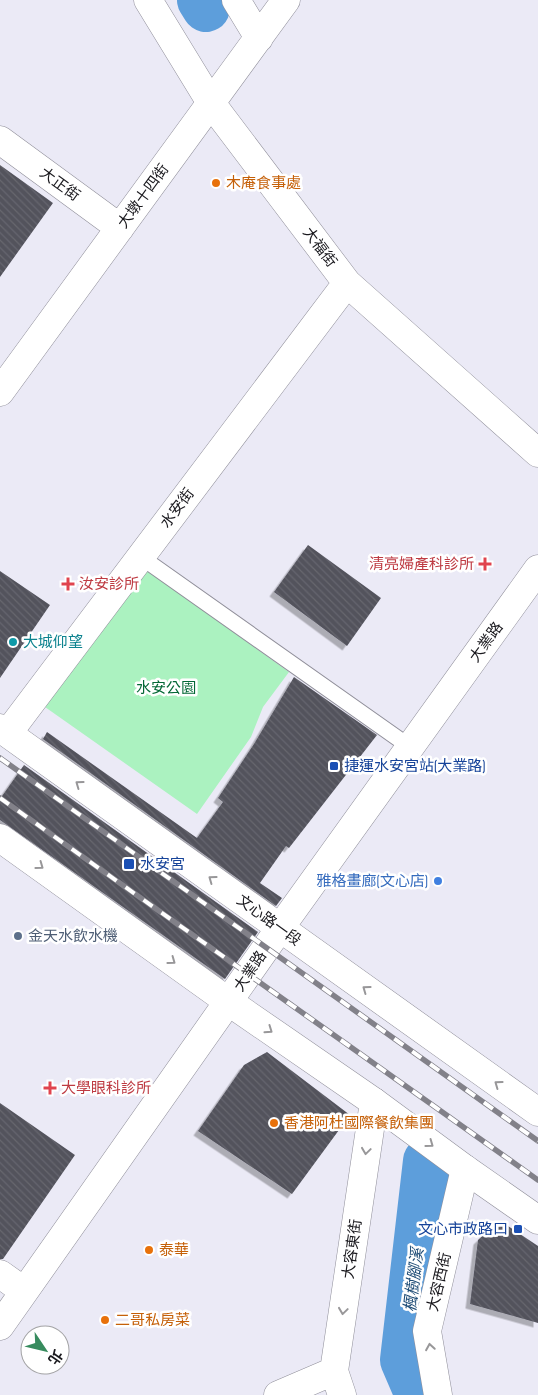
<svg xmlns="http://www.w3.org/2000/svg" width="538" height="1395" font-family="'Sofia Sans Condensed','Noto Sans TC',sans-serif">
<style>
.green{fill:#abf2c0}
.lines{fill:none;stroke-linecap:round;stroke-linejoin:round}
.river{stroke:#5d9edb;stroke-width:48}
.building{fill:url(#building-back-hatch);filter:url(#shadow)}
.service-casing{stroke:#908f9a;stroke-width:17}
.minor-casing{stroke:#908f9a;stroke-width:29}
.secondary-casing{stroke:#908f9a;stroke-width:29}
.service{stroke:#fff;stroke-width:15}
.minor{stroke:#fff;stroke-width:28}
.secondary{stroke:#fff;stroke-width:28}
.rail-casing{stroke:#828189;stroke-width:5.5}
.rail{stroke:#fff;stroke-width:4;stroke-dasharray:11;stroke-linecap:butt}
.oneway{stroke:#989799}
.food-dot{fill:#e8710a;stroke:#fff;stroke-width:2}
.health-dot{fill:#e0444e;stroke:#fff;stroke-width:2}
.culture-dot{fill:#0f9aa8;stroke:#fff;stroke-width:2}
.transit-dot{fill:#1a4fb4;stroke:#fff;stroke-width:2}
.shop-dot{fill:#3f7fe0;stroke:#fff;stroke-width:2}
.service-dot{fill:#5c6f8a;stroke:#fff;stroke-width:2}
.labels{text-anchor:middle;stroke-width:5;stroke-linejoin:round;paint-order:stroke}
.food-label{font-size:15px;fill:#c56008;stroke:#fff;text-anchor:start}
.street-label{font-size:15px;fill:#19181d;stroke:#fff}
.health-label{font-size:15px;fill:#be3a42;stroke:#fff;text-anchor:start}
.culture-label{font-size:15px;fill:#0d838f;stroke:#fff;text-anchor:start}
.park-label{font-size:15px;fill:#046836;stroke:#fff}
.transit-label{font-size:15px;fill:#164399;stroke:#fff;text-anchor:start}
.shop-label{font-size:15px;fill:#366cbe;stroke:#fff;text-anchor:end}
.service-label{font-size:15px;fill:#4e5e75;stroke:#fff;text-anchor:start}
.water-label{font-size:16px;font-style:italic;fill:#1e4c76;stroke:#fff}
</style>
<defs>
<pattern id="building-back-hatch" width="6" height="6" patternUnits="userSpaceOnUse" patternTransform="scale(1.25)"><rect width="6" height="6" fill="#52525c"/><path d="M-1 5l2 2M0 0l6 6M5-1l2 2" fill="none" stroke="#67676f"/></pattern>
<filter id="shadow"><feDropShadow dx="-4.5" dy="4.5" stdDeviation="0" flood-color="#0004"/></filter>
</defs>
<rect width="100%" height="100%" fill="#ebeaf6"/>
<!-- green -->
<path class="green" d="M 144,568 L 289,672 L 263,707 L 251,737 L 197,814 L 45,707 Z"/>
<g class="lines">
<!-- river -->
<path class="river" d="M 201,0 L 206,8
M 419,1395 L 404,1360 L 427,1161"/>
</g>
<!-- building -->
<path class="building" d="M 0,165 L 53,203 L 0,277 Z
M 308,545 L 381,598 L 347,646 L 274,592 Z
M 0,571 L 50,605 L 0,678 Z
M 294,677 L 377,735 L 289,848 L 286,846 L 260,883 L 282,898 L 276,906 L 43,739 L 47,732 L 197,838 L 223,802 L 218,798 L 254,744 Z
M 24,765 L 258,932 L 225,979 L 0,820 L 0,799 Z
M 267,1052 L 350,1115 L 292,1194 L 198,1131 L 244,1065 Z
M 0,1103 L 75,1155 L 3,1259 L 0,1259 Z
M 508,1226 L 538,1246 L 538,1323 L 470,1304 L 478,1240 L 492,1227 Z"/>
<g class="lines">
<defs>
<path id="service" d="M 141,557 L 410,747"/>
<path id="minor" d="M 148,0 L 211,103 L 347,283 L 538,453
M 236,0 L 259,38
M 0,140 L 120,228
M 0,392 L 286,0
M 8,733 L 347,283
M 0,1274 L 24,1291
M 0,1326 L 280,928 L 538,569
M 278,1395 L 334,1371
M 342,1395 L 334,1371 L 374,1102
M 438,1395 L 427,1331 L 465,1169"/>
<path id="secondary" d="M 0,728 L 538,1112
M 0,838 L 229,1002 L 374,1102 L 465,1169 L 538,1220"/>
</defs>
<!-- service casing -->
<use href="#service" class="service-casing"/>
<!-- minor casing -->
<use href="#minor" class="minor-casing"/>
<!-- secondary casing -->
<use href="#secondary" class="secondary-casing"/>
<!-- service -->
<use href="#service" class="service"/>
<!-- minor -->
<use href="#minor" class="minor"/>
<!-- secondary -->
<use href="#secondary" class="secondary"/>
<defs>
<path id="rail" d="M 0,758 L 538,1141
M 0,798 L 538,1180"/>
</defs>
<!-- rail casing -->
<use href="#rail" class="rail-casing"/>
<!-- rail -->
<use href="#rail" class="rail"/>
</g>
<!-- one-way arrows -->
<defs><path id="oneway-chevron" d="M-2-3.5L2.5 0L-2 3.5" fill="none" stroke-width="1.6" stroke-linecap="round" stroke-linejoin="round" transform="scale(1.25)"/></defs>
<g class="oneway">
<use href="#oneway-chevron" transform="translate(79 784) rotate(-144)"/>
<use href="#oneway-chevron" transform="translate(40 866) rotate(36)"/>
<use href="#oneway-chevron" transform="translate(212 879) rotate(-144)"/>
<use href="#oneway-chevron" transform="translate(172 961) rotate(36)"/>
<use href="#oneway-chevron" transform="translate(366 989) rotate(-144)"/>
<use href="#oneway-chevron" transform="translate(269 1030) rotate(35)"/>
<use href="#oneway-chevron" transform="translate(498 1084) rotate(-144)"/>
<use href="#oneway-chevron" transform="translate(430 1144) rotate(36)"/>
<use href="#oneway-chevron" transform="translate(366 1151) rotate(98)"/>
<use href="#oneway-chevron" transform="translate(343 1311) rotate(98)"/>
<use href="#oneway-chevron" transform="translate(430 1347) rotate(-99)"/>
</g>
<!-- markers -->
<g class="food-dot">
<circle cx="216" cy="183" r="5"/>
<circle cx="274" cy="1123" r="5"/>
<circle cx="149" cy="1250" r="5"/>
<circle cx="105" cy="1320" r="5"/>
</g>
<g class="health-dot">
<path d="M482.5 556.5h5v5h5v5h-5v5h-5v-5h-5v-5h5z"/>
<path d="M65.5 576.5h5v5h5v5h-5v5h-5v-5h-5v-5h5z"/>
<path d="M47.5 1080.5h5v5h5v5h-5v5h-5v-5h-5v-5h5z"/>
</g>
<circle class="culture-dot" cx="13" cy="642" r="5"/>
<g class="transit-dot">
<rect x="329" y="761" width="10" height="10" rx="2.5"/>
<rect x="123" y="858" width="12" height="12" rx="2.5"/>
<rect x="513" y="1224" width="10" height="10" rx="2.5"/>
</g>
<circle class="shop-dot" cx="438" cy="881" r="5"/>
<circle class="service-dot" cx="18" cy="936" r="5"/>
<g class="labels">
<!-- food labels -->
<g class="food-label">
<text x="226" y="188">木庵食事處</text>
<text x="284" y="1128">香港阿杜國際餐飲集團</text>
<text x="159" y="1255">泰華</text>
<text x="115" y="1325">二哥私房菜</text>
</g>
<!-- street labels -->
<g class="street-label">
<text transform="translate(60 184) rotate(36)" y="5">大正街</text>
<text transform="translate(143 196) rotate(-54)" y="5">大墩十四街</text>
<text transform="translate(320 247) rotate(53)" y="5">大福街</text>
<text transform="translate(177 508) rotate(-53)" y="5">水安街</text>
<text transform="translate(486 642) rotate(-54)" y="5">大業路</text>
<text transform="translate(269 920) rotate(36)" y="5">文心路一段</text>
<text transform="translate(250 971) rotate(-56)" y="5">大業路</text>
<text transform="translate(352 1249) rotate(-82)" y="5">大容東街</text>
<text transform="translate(439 1282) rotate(-77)" y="5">大容西街</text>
</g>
<!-- health labels -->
<g class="health-label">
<text x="474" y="569" text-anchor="end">清亮婦產科診所</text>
<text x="79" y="589">汝安診所</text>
<text x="61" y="1093">大學眼科診所</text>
</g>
<!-- culture labels -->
<g class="culture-label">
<text x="23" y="647">大城仰望</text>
</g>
<!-- park labels -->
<g class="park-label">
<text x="166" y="693">水安公園</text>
</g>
<!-- transit labels -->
<g class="transit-label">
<text x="344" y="771">捷運水安宮站(大業路)</text>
<text x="140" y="869">水安宮</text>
<text x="508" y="1234" text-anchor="end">文心市政路口</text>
</g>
<!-- shop labels -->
<g class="shop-label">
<text x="428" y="886">雅格畫廊(文心店)</text>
</g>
<!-- service labels -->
<g class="service-label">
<text x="28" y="941">金天水飲水機</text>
</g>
<!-- water labels -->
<g class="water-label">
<text transform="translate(413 1280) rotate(-83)" y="6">楓樹腳溪</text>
</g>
</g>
<!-- north arrow -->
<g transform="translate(45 1350) rotate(125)"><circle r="24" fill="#ffffff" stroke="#a3a3a5"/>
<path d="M0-4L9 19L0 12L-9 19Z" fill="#378b5e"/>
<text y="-8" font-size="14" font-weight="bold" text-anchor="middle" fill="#19181d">北</text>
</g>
</svg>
